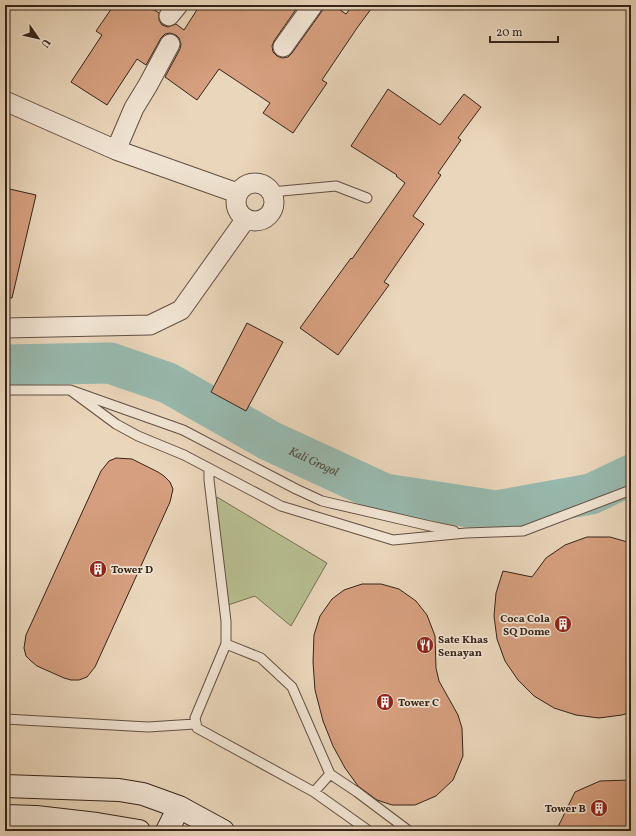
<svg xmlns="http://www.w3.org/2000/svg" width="636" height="836" font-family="Vollkorn,serif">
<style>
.green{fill:#b7be90;stroke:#767154}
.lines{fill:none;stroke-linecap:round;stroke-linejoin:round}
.river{stroke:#98b9ae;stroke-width:41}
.building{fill:#d69f7f;stroke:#352419}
.lane-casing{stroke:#625042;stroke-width:11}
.street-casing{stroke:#625042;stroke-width:21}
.secondary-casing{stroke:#352419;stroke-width:24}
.lane{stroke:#f1e4d3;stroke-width:9}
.street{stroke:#f1e4d3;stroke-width:19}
.secondary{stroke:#f1e4d3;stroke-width:22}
.labels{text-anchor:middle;stroke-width:3.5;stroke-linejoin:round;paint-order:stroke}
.poi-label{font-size:11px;font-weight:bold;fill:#352419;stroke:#f1e4d3;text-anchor:start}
.water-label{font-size:12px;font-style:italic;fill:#4e493e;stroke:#f1e4d3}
</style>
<rect width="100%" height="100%" fill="#ead6bb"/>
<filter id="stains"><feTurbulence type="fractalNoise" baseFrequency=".005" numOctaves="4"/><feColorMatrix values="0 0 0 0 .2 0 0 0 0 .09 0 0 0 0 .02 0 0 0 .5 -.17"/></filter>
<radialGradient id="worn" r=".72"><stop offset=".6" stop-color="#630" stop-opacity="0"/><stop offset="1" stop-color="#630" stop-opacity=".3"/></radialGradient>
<!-- green -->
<path class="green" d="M 217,497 L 327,563 L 291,626 L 255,596 L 228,605 L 216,505 Z"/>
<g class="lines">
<!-- river -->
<path class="river" id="s1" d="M 5,365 L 110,363 L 168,383 L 270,441 L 385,494 L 496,511 L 591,494 L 631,475"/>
</g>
<!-- building -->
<path class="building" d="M 114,5 L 147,5 L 159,13 L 159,20 L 162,25 L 168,27 L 176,24 L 184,30 L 200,5 L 299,5 L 274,41 L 272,46 L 273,52 L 277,56 L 282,58 L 288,57 L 292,53 L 322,11 L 324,5 L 333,5 L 346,14 L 353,5 L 374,5 L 357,28 L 322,80 L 327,83 L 293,133 L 263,113 L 270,103 L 219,69 L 197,100 L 165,77 L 180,49 L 181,44 L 179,38 L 176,35 L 170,33 L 165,34 L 161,38 L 146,65 L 137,59 L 107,105 L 71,82 L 102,35 L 96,31 Z
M 388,89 L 440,125 L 464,94 L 481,107 L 458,138 L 461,140 L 438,173 L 441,175 L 413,216 L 424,224 L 384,282 L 389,285 L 338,355 L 300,328 L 351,258 L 352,259 L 405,183 L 396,176 L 397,175 L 351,146 Z
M 5,188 L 36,195 L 12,298 L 5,297 Z
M 247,323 L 283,342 L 246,411 L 211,392 Z
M 116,458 L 132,459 L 158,472 L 164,476 L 170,482 L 173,489 L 170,502 L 95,667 L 87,677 L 79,680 L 71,680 L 64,678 L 37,666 L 31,661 L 26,656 L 24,648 L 26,635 L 101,471 L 109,461 Z
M 587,537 L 610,537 L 631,543 L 631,712 L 622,715 L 599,718 L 576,715 L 554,708 L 534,696 L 518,680 L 505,661 L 497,639 L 494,616 L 496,593 L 503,571 L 532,577 L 546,558 L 565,545 Z
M 362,584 L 381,584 L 399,589 L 416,601 L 427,615 L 435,636 L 436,668 L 439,681 L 458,715 L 462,728 L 463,756 L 453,780 L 436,796 L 415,805 L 392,805 L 377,800 L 358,786 L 345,768 L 333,746 L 323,721 L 315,690 L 313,662 L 314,635 L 320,616 L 332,599 L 344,590 Z
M 631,780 L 631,831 L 556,831 L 575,792 L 600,781 Z"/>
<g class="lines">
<defs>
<path id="lane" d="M 271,192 L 336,186 L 367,198
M 5,390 L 70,390 L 183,430 L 296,489 L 322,501 L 430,526 L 454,531
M 70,390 L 116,424 L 138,436 L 184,455 L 281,506 L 393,540 L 466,533 L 523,531 L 631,490
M 209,469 L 209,480 L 226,621 L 226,644 L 195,718 L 197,728 L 314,792 L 369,831
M 226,644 L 261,658 L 292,687 L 330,774 L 357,792 L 409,831
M 5,719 L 148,727 L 195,724
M 314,792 L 330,774
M 35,831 L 36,817"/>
<path id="street" d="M 169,16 L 178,5
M 283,47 L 313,5
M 5,101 L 116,150 L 237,193
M 116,150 L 134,108 L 148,85 L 170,44
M236 202a19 19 0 1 1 38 0a19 19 0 1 1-38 0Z
M 5,328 L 150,325 L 181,310 L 245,220"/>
<path id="secondary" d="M 5,786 L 119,790 L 143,794 L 179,807 L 223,831
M 5,816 L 36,817 L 97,824 L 139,831
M 167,831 L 179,807"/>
</defs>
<!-- lane casing -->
<use href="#lane" class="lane-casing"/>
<!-- street casing -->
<use href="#street" class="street-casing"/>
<!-- secondary casing -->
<use href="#secondary" class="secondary-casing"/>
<!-- lane -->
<use href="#lane" class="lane"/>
<!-- street -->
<use href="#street" class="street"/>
<!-- secondary -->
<use href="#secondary" class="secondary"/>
</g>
<!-- icons -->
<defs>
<symbol id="building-disc" viewBox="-11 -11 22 22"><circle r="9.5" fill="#8f2418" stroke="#f1e4d3"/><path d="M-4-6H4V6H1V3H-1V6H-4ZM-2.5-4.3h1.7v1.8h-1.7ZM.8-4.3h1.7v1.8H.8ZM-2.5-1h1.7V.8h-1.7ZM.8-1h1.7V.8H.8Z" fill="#fff"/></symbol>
<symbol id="restaurant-disc" viewBox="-11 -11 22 22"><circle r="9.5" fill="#8f2418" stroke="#f1e4d3"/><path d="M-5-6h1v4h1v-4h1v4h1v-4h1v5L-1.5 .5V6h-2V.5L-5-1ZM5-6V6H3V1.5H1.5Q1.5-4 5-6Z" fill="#fff"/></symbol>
</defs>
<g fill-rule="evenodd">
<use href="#building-disc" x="88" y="559" width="20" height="20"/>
<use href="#building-disc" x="553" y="614" width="20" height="20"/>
<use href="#restaurant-disc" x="415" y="635" width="20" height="20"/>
<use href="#building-disc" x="375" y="692" width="20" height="20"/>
<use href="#building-disc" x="589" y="798" width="20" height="20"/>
</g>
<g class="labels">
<!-- poi labels -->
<g class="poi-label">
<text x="111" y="573">Tower D</text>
<text x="550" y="622" text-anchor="end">Coca Cola<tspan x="550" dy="13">SQ Dome</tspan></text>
<text x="438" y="643">Sate Khas<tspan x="438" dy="13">Senayan</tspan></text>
<text x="398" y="706">Tower C</text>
<text x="586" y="812" text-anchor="end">Tower B</text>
</g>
<!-- water labels -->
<g class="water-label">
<text dy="4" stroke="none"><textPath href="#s1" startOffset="332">Kali Grogol</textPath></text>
</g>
</g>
<!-- margin -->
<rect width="636" height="836" fill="none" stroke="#ead6bb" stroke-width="20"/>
<rect x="6" y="6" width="624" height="824" fill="none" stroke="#352419" stroke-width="2"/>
<rect x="10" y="10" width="616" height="816" fill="none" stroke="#352419"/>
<!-- north arrow -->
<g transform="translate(38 38) rotate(124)" stroke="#f1e4d3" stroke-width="3" paint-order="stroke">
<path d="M0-3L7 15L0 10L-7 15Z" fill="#352419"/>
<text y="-6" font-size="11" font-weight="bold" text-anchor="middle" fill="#352419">U</text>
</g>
<!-- scale -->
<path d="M490 36v6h68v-6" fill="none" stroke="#352419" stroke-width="2"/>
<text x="496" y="36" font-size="12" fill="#352419" stroke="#f1e4d3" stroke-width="3" paint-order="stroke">20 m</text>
<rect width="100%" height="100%" filter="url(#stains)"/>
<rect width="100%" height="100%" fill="url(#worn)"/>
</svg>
